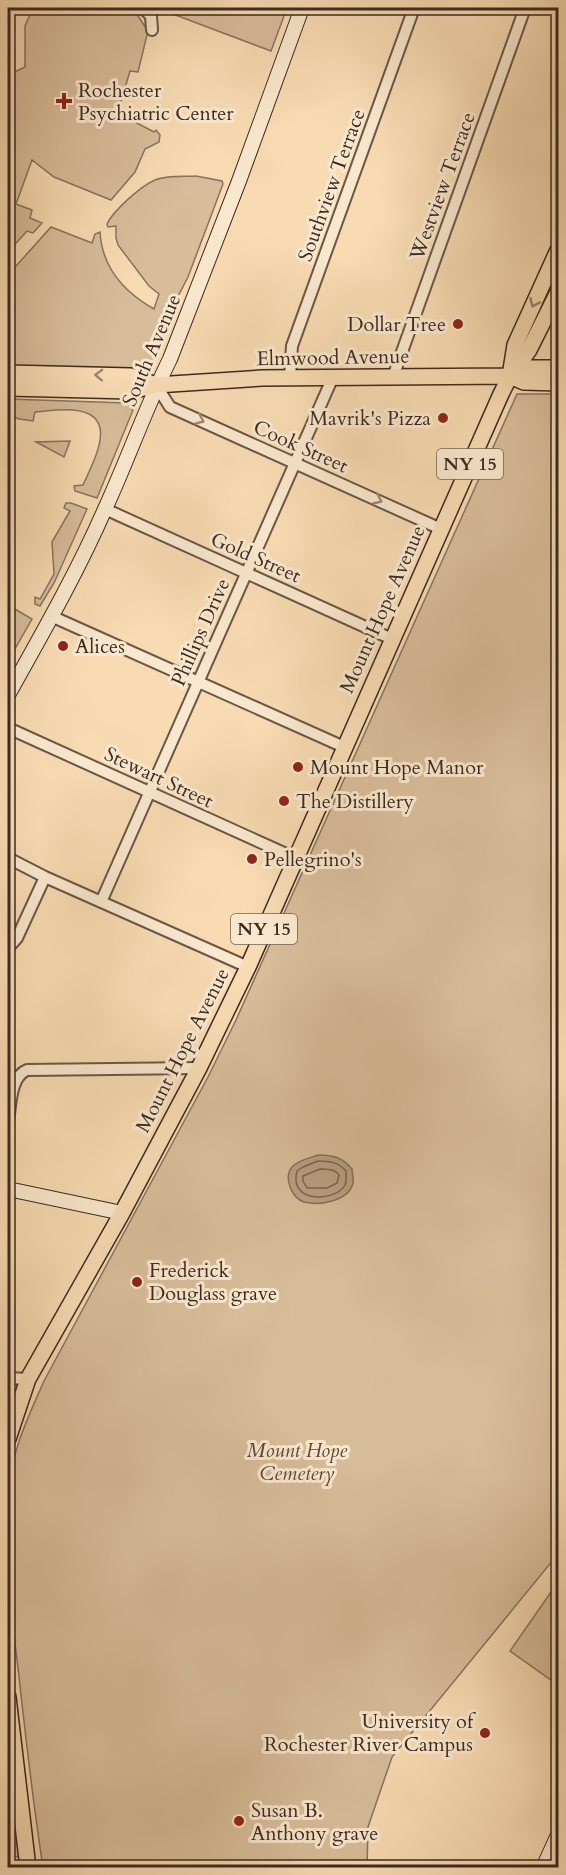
<svg xmlns="http://www.w3.org/2000/svg" width="566" height="1875" font-family="Cardo,serif">
<style>
.green{fill:#d8bd9a;stroke:#8a735e;stroke-width:1.5}
.water{fill:#b89e81;stroke:#876f5b;stroke-width:1.5}
.lines{fill:none;stroke-linecap:round;stroke-linejoin:round}
.shore{stroke:#7a6451;stroke-width:1.5}
.street-casing{stroke:#6c5646;stroke-width:14}
.secondary-casing{stroke:#3d2921;stroke-width:16}
.primary-casing{stroke:#3d2921;stroke-width:18}
.street{stroke:#fae8ce;stroke-width:10}
.secondary{stroke:#fae8ce;stroke-width:14}
.primary{stroke:#f8dbb3;stroke-width:15}
.oneway{stroke:#9a826a}
.oneway2{stroke:#9c8878}
.poi-dot{fill:#8f2418;stroke:#fae8ce;stroke-width:2}
.labels{text-anchor:middle;stroke-width:6;stroke-linejoin:round;paint-order:stroke}
.shield{fill:#fae8ce;stroke:#766255;stroke-width:1.5}
.shield-label{font-size:18px;font-weight:bold;fill:#3d2921}
.poi-label{font-size:20px;fill:#3d2921;stroke:#fae8ce;text-anchor:start}
.street-label{font-size:20px;fill:#3d2921;stroke:#fae8ce}
.park-label{font-size:20px;font-style:italic;fill:#5c4739;stroke:#fae8ce}
</style>
<rect width="100%" height="100%" fill="#f8dbb3"/>
<filter id="stains"><feTurbulence type="fractalNoise" baseFrequency=".00333" numOctaves="4"/><feColorMatrix values="0 0 0 0 .2 0 0 0 0 .09 0 0 0 0 .02 0 0 0 .5 -.17"/></filter>
<radialGradient id="worn" r=".72"><stop offset=".6" stop-color="#630" stop-opacity="0"/><stop offset="1" stop-color="#630" stop-opacity=".3"/></radialGradient>
<!-- green -->
<path class="green" d="M 33,8 L 128,8 L 134,10 L 148,31 L 138,72 L 130,71 L 119,108 L 131,120 L 154,132 L 156,130 L 160,135 L 159,142 L 145,149 L 135,172 L 111,200 L 54,177 L 32,160 L 16,204 L 32,210 L 30,218 L 42,223 L 33,233 L 27,231 L 8,252 L 8,75 L 25,67 L 25,26 Z
M 157,8 L 287,8 L 271,51 Z
M 196,176 L 222,181 L 223,184 L 188,277 L 172,308 L 154,359 L 149,364 L 144,365 L 141,371 L 8,367 L 8,275 L 51,227 L 92,243 L 95,234 L 100,232 C 102,267 124,292 154,309 L 159,294 L 149,286 L 118,245 L 116,238 L 116,226 L 108,227 L 107,224 C 113,211 140,187 153,181 C 165,175 183,177 196,176 Z
M 517,394 L 558,394 L 558,1554 L 392,1757 L 368,1827 L 367,1867 L 43,1867 C 33,1804 26,1740 19,1677 C 12,1616 3,1555 8,1494 C 10,1455 28,1417 44,1381 L 208,1077 L 236,1020 Z
M 8,399 L 127,403 L 133,410 L 97,498 L 75,491 L 74,486 L 83,485 C 94,460 121,414 73,410 C 61,409 47,411 35,412 L 33,421 L 19,419 L 8,414 Z
M 70,441 L 64,457 L 36,442 Z
M 66,503 L 71,503 L 87,509 L 54,583 L 40,606 L 35,604 L 35,597 L 40,599 L 54,574 L 52,542 L 70,511 L 64,508 Z
M 8,605 L 32,619 L 8,661 Z
M 558,1582 L 558,1685 L 510,1651 Z
M 8,1750 L 20,1857 L 8,1856 Z"/>
<!-- water -->
<path class="water" d="M 318,1155 C 333,1155 342,1157 352,1169 C 352,1173 354,1179 353,1183 C 349,1201 320,1206 304,1202 C 292,1198 283,1178 292,1167 C 298,1160 310,1158 318,1155 Z"/>
<g class="lines">
<!-- shore -->
<path class="shore" d="M 318,1161 C 330,1161 338,1162 346,1171 C 346,1176 347,1180 345,1185 C 336,1202 288,1204 297,1171 L 303,1167 Z
M 320,1169 C 327,1169 335,1169 339,1175 L 337,1183 L 327,1188 L 307,1188 L 303,1181 L 303,1176 Z"/>
<defs>
<path id="street" d="M 143,8 L 151,16 L 152,30
M 290,377 L 292,346 L 414,8
M 393,377 L 525,8
M 156,385 L 170,407 L 441,529
M 105,509 L 392,639
M 51,616 L 344,747
M 8,728 L 295,858
M 8,858 L 45,877 L 248,967
M 101,902 L 333,377
M 8,948 L 17,938 L 45,877
M 8,1121 C 11,1105 10,1077 27,1070 L 199,1068
M 8,1378 L 28,1379
M 8,1803 L 20,1804"/>
<path id="secondary" d="M 8,695 C 42,634 77,573 105,509 C 128,459 146,407 170,359 L 239,181 L 302,8
M 8,1189 L 122,1213
M 543,1868 L 558,1835"/>
<path id="primary" d="M 8,373 L 131,376 L 156,385
M 513,374 L 528,368 L 558,368
M 510,376 L 515,345 L 558,250
M 8,388 L 131,391 L 156,385 L 262,378 L 510,376 L 524,382 L 558,383
M 8,1439 L 28,1379 L 122,1213 L 199,1068 L 248,967 L 501,394 L 510,376 L 529,350 L 558,292
M 8,1697 L 28,1868"/>
</defs>
<!-- street casing -->
<use href="#street" class="street-casing"/>
<!-- secondary casing -->
<use href="#secondary" class="secondary-casing"/>
<!-- primary casing -->
<use href="#primary" class="primary-casing"/>
<!-- street -->
<use href="#street" class="street"/>
<!-- secondary -->
<use href="#secondary" class="secondary"/>
<!-- primary -->
<use href="#primary" class="primary"/>
</g>
<!-- one-way arrows -->
<defs><path id="oneway-chevron" d="M-2-3.5L2.5 0L-2 3.5" fill="none" stroke-width="1.6" stroke-linecap="round" stroke-linejoin="round" transform="scale(1.5)"/></defs>
<g class="oneway">
<use href="#oneway-chevron" transform="translate(534 303) rotate(114)"/>
<use href="#oneway-chevron" transform="translate(99 375) rotate(-178)"/>
</g>
<g class="oneway2">
<use href="#oneway-chevron" transform="translate(200 420) rotate(24)"/>
<use href="#oneway-chevron" transform="translate(378 500) rotate(25)"/>
</g>
<!-- markers -->
<g class="poi-dot">
<path d="M61 92h6v6h6v6h-6v6h-6v-6h-6v-6h6z"/>
<circle cx="458" cy="324" r="6"/>
<circle cx="443" cy="418" r="6"/>
<circle cx="63" cy="646" r="6"/>
<circle cx="298" cy="767" r="6"/>
<circle cx="284" cy="801" r="6"/>
<circle cx="252" cy="859" r="6"/>
<circle cx="137" cy="1282" r="6"/>
<circle cx="485" cy="1733" r="6"/>
<circle cx="239" cy="1821" r="6"/>
</g>
<g class="labels">
<!-- shield labels -->
<g class="shield">
<rect x="437" y="449" width="66" height="30" rx="4.5"/>
<rect x="231" y="914" width="66" height="30" rx="4.5"/>
</g>
<g class="shield-label">
<text x="470" y="470">NY 15</text>
<text x="264" y="935">NY 15</text>
</g>
<!-- poi labels -->
<g class="poi-label">
<text x="78" y="97">Rochester<tspan x="78" dy="23">Psychiatric Center</tspan></text>
<text x="446" y="331" text-anchor="end">Dollar Tree</text>
<text x="431" y="425" text-anchor="end">Mavrik's Pizza</text>
<text x="75" y="653">Alices</text>
<text x="310" y="774">Mount Hope Manor</text>
<text x="296" y="808">The Distillery</text>
<text x="264" y="866">Pellegrino's</text>
<text x="149" y="1277">Frederick<tspan x="149" dy="23">Douglass grave</tspan></text>
<text x="473" y="1728" text-anchor="end">University of<tspan x="473" dy="23">Rochester River Campus</tspan></text>
<text x="251" y="1817">Susan B.<tspan x="251" dy="23">Anthony grave</tspan></text>
</g>
<!-- street labels -->
<g class="street-label">
<text transform="translate(331 185) rotate(-70)" y="7">Southview Terrace</text>
<text transform="translate(442 186) rotate(-70)" y="7">Westview Terrace</text>
<text transform="translate(151 350) rotate(-67)" y="7">South Avenue</text>
<text transform="translate(333 357) rotate(-1)" y="7">Elmwood Avenue</text>
<text transform="translate(301 446) rotate(24)" y="7">Cook Street</text>
<text transform="translate(256 557) rotate(24)" y="7">Gold Street</text>
<text transform="translate(382 609) rotate(-66)" y="7">Mount Hope Avenue</text>
<text transform="translate(200 632) rotate(-66)" y="7">Phillips Drive</text>
<text transform="translate(159 777) rotate(25)" y="7">Stewart Street</text>
<text transform="translate(182 1050) rotate(-63)" y="7">Mount Hope Avenue</text>
</g>
<!-- park labels -->
<g class="park-label">
<text x="297" y="1457">Mount Hope<tspan x="297" dy="23">Cemetery</tspan></text>
</g>
</g>
<!-- margin -->
<rect width="566" height="1875" fill="none" stroke="#f8dbb3" stroke-width="30"/>
<rect x="9" y="9" width="548" height="1857" fill="none" stroke="#3d2921" stroke-width="3"/>
<rect x="15" y="15" width="536" height="1845" fill="none" stroke="#3d2921" stroke-width="1.5"/>
<rect width="100%" height="100%" filter="url(#stains)"/>
<rect width="100%" height="100%" fill="url(#worn)"/>
</svg>
